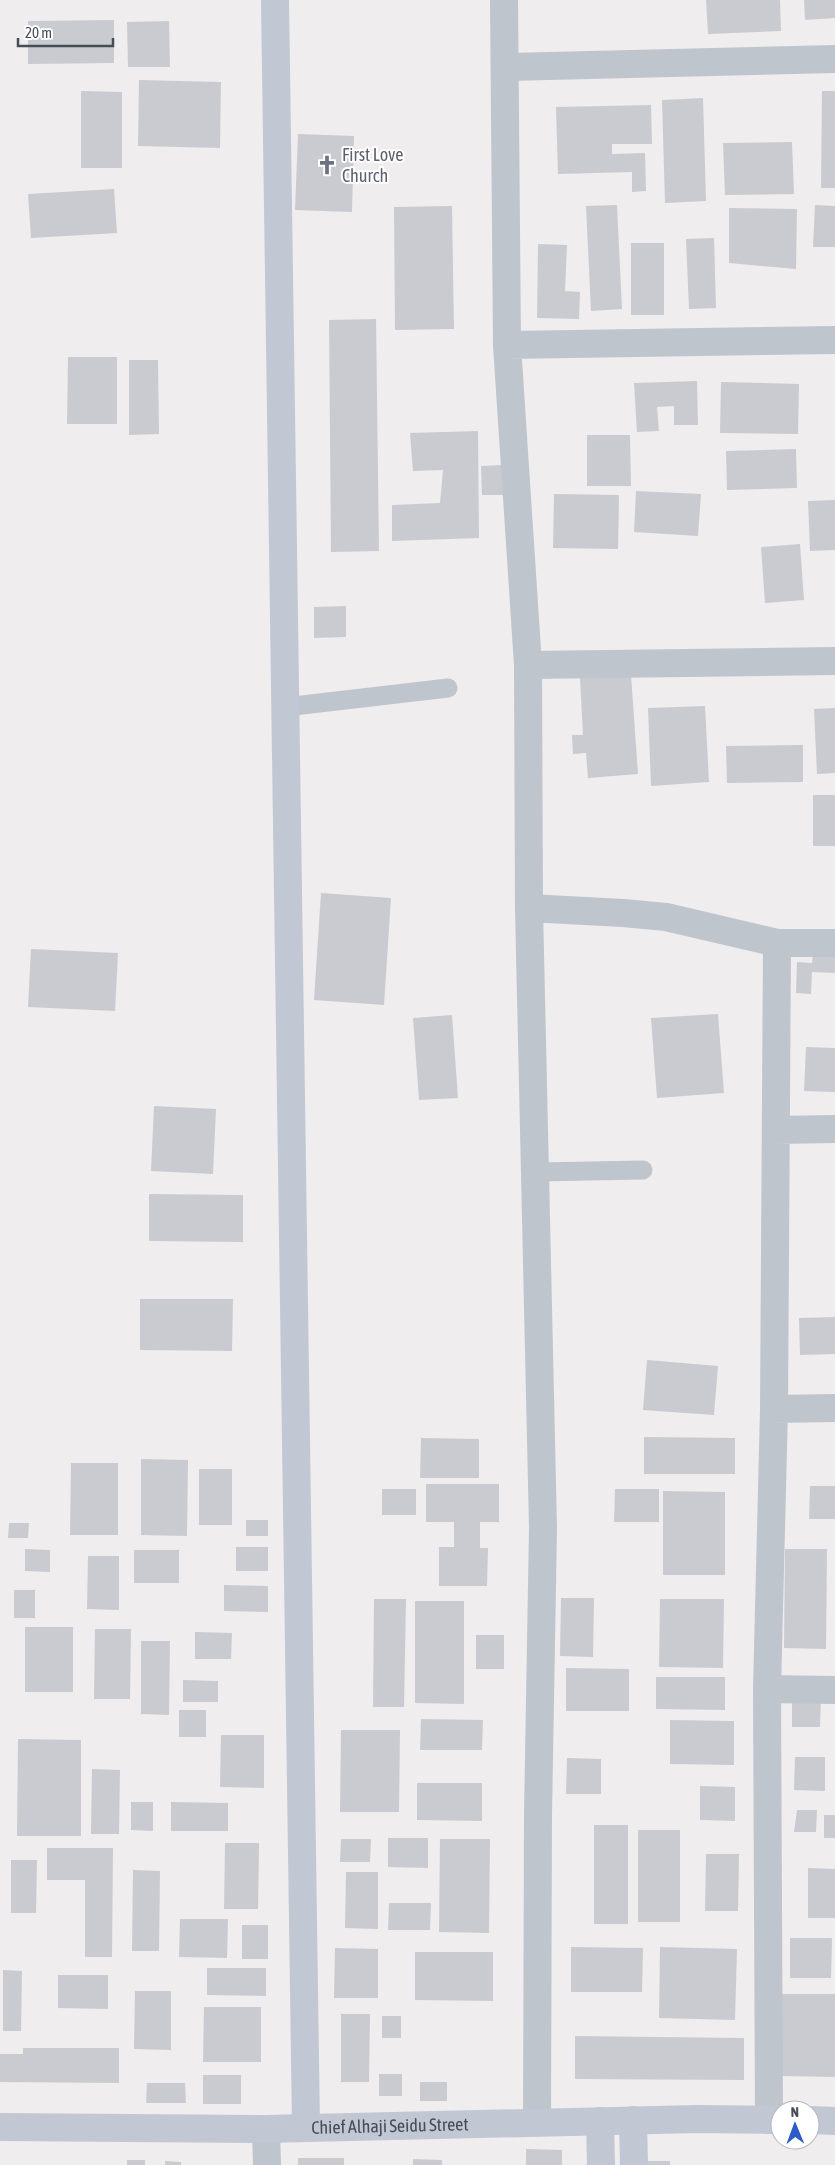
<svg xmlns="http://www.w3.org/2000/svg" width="835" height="2165" font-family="'Asap Condensed',sans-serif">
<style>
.building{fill:#cacbd1}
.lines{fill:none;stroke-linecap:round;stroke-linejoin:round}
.lane{stroke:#bfc5cd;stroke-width:19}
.street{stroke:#bfc5cd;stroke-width:28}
.secondary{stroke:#c1c7d3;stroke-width:28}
.labels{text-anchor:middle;stroke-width:4;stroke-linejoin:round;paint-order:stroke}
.worship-label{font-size:18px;fill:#5b616d;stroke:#fff;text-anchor:start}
.street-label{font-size:18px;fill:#474d57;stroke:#fff}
</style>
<rect width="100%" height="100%" fill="#efeded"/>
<!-- building -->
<path class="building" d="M 706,0 L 780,0 L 781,31 L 708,34 Z
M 804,0 L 835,0 L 835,18 L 805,20 Z
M 114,20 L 114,63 L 28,64 L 28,21 Z
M 169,21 L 170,67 L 128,67 L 127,22 Z
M 139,80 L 221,82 L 220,148 L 138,146 Z
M 81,91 L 122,92 L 122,168 L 81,168 Z
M 822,91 L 835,91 L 835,188 L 821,188 Z
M 703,98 L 706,201 L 665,203 L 662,100 Z
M 651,105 L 652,144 L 612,144 L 612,154 L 645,153 L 646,191 L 632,192 L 632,172 L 558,174 L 556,107 Z
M 298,134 L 354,136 L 352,212 L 295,210 Z
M 792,142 L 794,194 L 725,195 L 723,143 Z
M 114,189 L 117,233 L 31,238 L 28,194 Z
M 617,205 L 622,309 L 591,311 L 586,206 Z
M 815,205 L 835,206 L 835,247 L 813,247 Z
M 452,206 L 454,329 L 395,330 L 394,207 Z
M 729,208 L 797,209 L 796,269 L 729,263 Z
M 714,238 L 716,308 L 689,309 L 686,239 Z
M 631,243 L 664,243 L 664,315 L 631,315 Z
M 538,244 L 567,245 L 565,291 L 580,292 L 579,319 L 537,318 Z
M 376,319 L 379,551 L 331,552 L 329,320 Z
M 68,357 L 117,357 L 117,424 L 67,424 Z
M 129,360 L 158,360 L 159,434 L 129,435 Z
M 697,381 L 698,425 L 674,425 L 674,406 L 657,407 L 659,431 L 637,432 L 634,383 Z
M 721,382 L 799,384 L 798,434 L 720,433 Z
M 478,431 L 479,538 L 392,541 L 392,505 L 440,503 L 443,470 L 413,471 L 410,433 Z
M 587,435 L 630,435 L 631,486 L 587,486 Z
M 796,449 L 797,488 L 727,490 L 726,451 Z
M 502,465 L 504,495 L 482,495 L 481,466 Z
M 636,491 L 701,494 L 698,536 L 634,532 Z
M 554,494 L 619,495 L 618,549 L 553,548 Z
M 835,500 L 835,550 L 810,551 L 808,501 Z
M 800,544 L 804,600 L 765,603 L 761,547 Z
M 346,606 L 346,637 L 314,638 L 314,607 Z
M 631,675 L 638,774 L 588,778 L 586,753 L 573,754 L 572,735 L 583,735 L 580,678 Z
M 705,706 L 709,782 L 651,786 L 648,708 Z
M 835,708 L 835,773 L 817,774 L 814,709 Z
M 803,745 L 803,782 L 727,783 L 726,746 Z
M 813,795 L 835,795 L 835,846 L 813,846 Z
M 321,893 L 391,898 L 384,1005 L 314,1000 Z
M 31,949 L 118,953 L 115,1011 L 28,1007 Z
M 813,952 L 835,953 L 835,973 L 812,972 L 811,994 L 796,993 L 797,962 L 812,963 Z
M 718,1014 L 724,1093 L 657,1098 L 651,1018 Z
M 452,1015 L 458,1098 L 419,1100 L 413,1018 Z
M 806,1047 L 835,1048 L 835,1092 L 804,1091 Z
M 154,1106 L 216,1109 L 213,1174 L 151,1171 Z
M 149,1194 L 243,1195 L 243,1242 L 149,1241 Z
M 140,1299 L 233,1299 L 232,1351 L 140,1350 Z
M 835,1317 L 835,1354 L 800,1355 L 799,1318 Z
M 647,1360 L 718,1366 L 714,1415 L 643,1410 Z
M 644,1437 L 735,1438 L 735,1474 L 644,1474 Z
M 421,1438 L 479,1439 L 479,1478 L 420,1478 Z
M 141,1459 L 188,1460 L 187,1536 L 141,1535 Z
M 71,1463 L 118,1463 L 118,1535 L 70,1535 Z
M 199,1469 L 232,1469 L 232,1525 L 199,1525 Z
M 426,1484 L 499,1484 L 499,1522 L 480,1522 L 480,1548 L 488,1548 L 487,1586 L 439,1586 L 439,1547 L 454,1547 L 454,1522 L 426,1522 Z
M 810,1486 L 835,1486 L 835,1519 L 809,1519 Z
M 382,1489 L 416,1489 L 416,1515 L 382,1515 Z
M 615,1489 L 659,1489 L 659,1522 L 614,1522 Z
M 663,1491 L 725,1492 L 725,1575 L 663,1575 Z
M 246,1520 L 268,1520 L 268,1536 L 246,1536 Z
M 9,1523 L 29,1523 L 28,1538 L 8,1538 Z
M 236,1547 L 268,1547 L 268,1571 L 236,1571 Z
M 25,1549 L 50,1550 L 50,1572 L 25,1571 Z
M 785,1549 L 827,1549 L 826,1649 L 784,1648 Z
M 134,1550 L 179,1550 L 179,1583 L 134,1583 Z
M 88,1556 L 119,1556 L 119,1610 L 87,1609 Z
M 224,1585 L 268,1586 L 268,1612 L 224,1611 Z
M 14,1590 L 35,1590 L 35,1618 L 14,1618 Z
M 561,1598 L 594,1598 L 593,1657 L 560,1656 Z
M 374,1599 L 406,1599 L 404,1707 L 373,1707 Z
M 660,1599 L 724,1599 L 723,1668 L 659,1667 Z
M 415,1601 L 464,1601 L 464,1704 L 415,1703 Z
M 25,1627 L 73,1627 L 73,1692 L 25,1692 Z
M 95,1629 L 131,1629 L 130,1699 L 94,1699 Z
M 195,1632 L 232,1633 L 231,1659 L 195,1659 Z
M 476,1635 L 504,1635 L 504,1669 L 476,1669 Z
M 141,1641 L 170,1641 L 169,1715 L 141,1714 Z
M 566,1668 L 629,1669 L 629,1711 L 566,1711 Z
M 656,1677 L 725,1677 L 725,1710 L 656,1709 Z
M 183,1680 L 218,1681 L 218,1702 L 183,1702 Z
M 792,1697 L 821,1697 L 820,1727 L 792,1727 Z
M 179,1710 L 206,1710 L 206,1737 L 179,1737 Z
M 421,1719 L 483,1720 L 482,1750 L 420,1750 Z
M 670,1720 L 734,1721 L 734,1765 L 670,1764 Z
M 341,1730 L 400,1730 L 399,1812 L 340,1812 Z
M 221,1735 L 264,1735 L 264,1788 L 220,1787 Z
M 18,1739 L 81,1740 L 81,1836 L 17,1836 Z
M 795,1757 L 825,1757 L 825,1791 L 794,1790 Z
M 567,1758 L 601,1759 L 601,1794 L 566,1794 Z
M 92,1769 L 120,1770 L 119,1834 L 91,1834 Z
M 417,1783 L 482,1783 L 482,1821 L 417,1820 Z
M 700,1786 L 735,1787 L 735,1821 L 700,1820 Z
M 131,1802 L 153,1802 L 153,1831 L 131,1830 Z
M 171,1802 L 228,1803 L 228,1831 L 171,1831 Z
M 797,1810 L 817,1810 L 816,1832 L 794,1832 Z
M 824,1815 L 835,1815 L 835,1838 L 824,1838 Z
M 594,1825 L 628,1825 L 628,1924 L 594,1924 Z
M 638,1830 L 680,1830 L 680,1922 L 638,1922 Z
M 388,1838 L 428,1838 L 428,1868 L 388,1867 Z
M 341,1839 L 371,1839 L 370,1862 L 340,1862 Z
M 440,1839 L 490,1839 L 489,1933 L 439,1932 Z
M 225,1843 L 259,1843 L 258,1909 L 224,1909 Z
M 47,1848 L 113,1848 L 112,1957 L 85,1957 L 85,1880 L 47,1880 Z
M 706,1854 L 739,1854 L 738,1911 L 705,1911 Z
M 11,1860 L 37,1860 L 36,1913 L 11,1913 Z
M 808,1868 L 835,1869 L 835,1918 L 808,1918 Z
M 133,1870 L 160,1871 L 159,1951 L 132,1951 Z
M 346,1872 L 378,1872 L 378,1929 L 345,1928 Z
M 389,1903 L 431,1903 L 430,1930 L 388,1930 Z
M 180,1919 L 228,1919 L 227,1958 L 179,1957 Z
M 242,1925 L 268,1925 L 268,1959 L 242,1959 Z
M 790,1938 L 832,1938 L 831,1978 L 790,1978 Z
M 571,1947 L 643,1948 L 642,1992 L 571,1992 Z
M 660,1947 L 737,1949 L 735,2020 L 659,2018 Z
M 335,1948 L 378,1949 L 378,1998 L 334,1998 Z
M 415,1952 L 493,1952 L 493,2001 L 415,2000 Z
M 207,1968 L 266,1968 L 266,1996 L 207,1995 Z
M 3,1970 L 22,1971 L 21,2031 L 3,2031 Z
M 58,1975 L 108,1975 L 108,2009 L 58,2008 Z
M 135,1991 L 171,1991 L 171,2050 L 134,2049 Z
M 782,1994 L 835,1994 L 835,2077 L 782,2076 Z
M 204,2007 L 261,2007 L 261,2062 L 203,2062 Z
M 341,2014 L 370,2014 L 369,2082 L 341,2082 Z
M 382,2016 L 401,2016 L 401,2038 L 382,2038 Z
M 575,2036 L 744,2038 L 744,2080 L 575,2079 Z
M 23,2048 L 119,2048 L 119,2083 L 0,2082 L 0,2054 L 23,2054 Z
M 379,2074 L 402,2074 L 402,2096 L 379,2096 Z
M 203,2075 L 241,2075 L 241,2104 L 203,2104 Z
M 420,2082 L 447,2082 L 447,2101 L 420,2101 Z
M 147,2083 L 185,2083 L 186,2103 L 146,2103 Z
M 526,2149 L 562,2150 L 562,2165 L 526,2165 Z
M 298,2158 L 344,2158 L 344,2165 L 298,2165 Z
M 413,2159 L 442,2160 L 442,2165 L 413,2165 Z
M 127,2160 L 145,2160 L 145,2165 L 127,2165 Z
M 165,2161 L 181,2162 L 181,2165 L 165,2165 Z
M 639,2161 L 670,2161 L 670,2165 L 639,2165 Z"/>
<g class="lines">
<!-- lane -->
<path class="lane" d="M 285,707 L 448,688
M 536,1172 L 643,1170"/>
<!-- street -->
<path class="street" d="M 504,0 L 507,345 L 528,665 L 529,908 L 543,1528 L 538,1815 L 537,2122
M 505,67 L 835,59
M 507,345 L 835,340
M 528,665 L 835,661
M 529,908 L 623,913 L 666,917 L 777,943 L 835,943
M 776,1130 L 835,1129
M 774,1409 L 835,1408
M 767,1689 L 835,1690
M 769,2120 L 767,1689 L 774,1409 L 777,943
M 266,2129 L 267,2165"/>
<!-- secondary -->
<g class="secondary">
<path d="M 275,0 L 306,2127"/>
<path d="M 633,2120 L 634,2165"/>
<path d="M 810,2120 L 835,2121"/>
<path d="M 600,2121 L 601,2165"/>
<path id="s1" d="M 0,2127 L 266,2129 L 698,2119 L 780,2120"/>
</g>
</g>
<!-- icons -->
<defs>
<symbol id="church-bare" viewBox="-9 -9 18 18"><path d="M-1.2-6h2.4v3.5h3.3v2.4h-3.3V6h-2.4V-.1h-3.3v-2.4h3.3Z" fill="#6b7280" stroke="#fff" stroke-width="2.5" paint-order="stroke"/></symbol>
</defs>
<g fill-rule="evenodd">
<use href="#church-bare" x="313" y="151" width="28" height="28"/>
</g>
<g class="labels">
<!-- worship labels -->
<g class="worship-label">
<text x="342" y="161">First Love<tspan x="342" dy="21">Church</tspan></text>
</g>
<!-- street labels -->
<g class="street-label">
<text dy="6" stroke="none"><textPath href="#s1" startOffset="390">Chief Alhaji Seidu Street</textPath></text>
</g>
</g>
<!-- north arrow -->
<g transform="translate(795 2125) rotate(359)"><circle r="24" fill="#ffffff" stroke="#b5b8bc"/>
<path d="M0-4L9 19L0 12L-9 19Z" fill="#2d5cc8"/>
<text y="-8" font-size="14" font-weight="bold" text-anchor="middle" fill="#474d57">N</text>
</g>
<!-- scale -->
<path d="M18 38v8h95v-8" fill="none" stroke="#474d57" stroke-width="2.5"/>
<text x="25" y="38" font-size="15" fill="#474d57" stroke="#ffffff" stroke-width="4" paint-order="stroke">20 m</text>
</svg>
